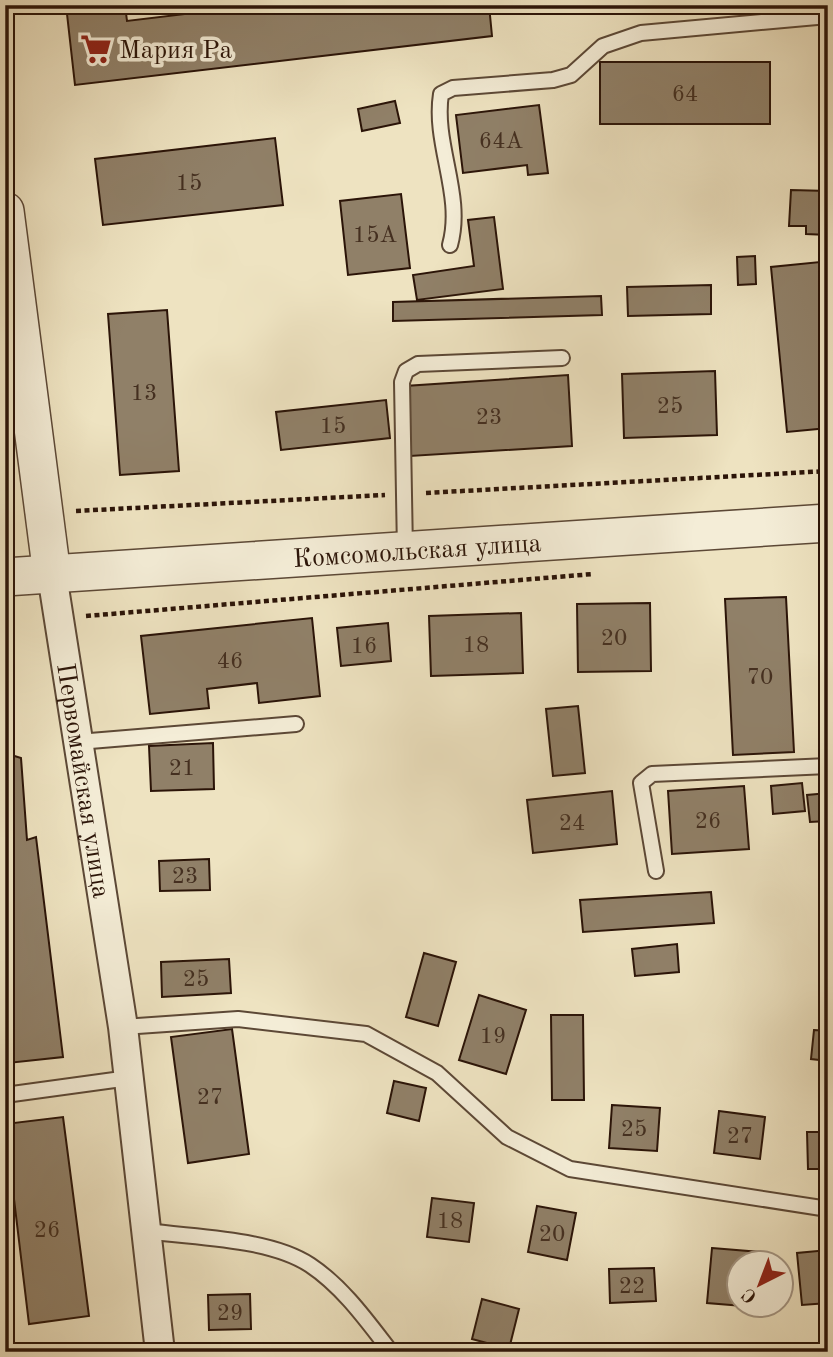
<svg xmlns="http://www.w3.org/2000/svg" width="833" height="1357" font-family="'Old Standard TT',serif">
<style>
.building{fill:#908068;stroke:#2b1408;stroke-width:2}
.lines{fill:none;stroke-linecap:round;stroke-linejoin:round}
.service-casing{stroke:#5c4836;stroke-width:18}
.minor-casing{stroke:#5c4836;stroke-width:32}
.tertiary-casing{stroke:#5c4836;stroke-width:40}
.path{stroke:#2b1408;stroke-width:4.5;stroke-dasharray:5 3.5;stroke-linecap:butt}
.service{stroke:#f4edd7;stroke-width:14}
.minor{stroke:#f4edd7;stroke-width:28}
.tertiary{stroke:#f4edd7;stroke-width:37}
.labels{text-anchor:middle;stroke-width:7;stroke-linejoin:round;paint-order:stroke}
.number-label{font-size:23px;fill:#442f20}
.poi-label{font-size:26px;fill:#2b1408;stroke:#f4edd7;text-anchor:start}
.street-label{font-size:26px;fill:#2b1408;stroke:#f4edd7}
</style>
<rect width="100%" height="100%" fill="#eee3c1"/>
<filter id="stains"><feTurbulence type="fractalNoise" baseFrequency=".00286" numOctaves="4"/><feColorMatrix values="0 0 0 0 .2 0 0 0 0 .09 0 0 0 0 .02 0 0 0 .5 -.17"/></filter>
<radialGradient id="worn" r=".72"><stop offset=".6" stop-color="#630" stop-opacity="0"/><stop offset="1" stop-color="#630" stop-opacity=".3"/></radialGradient>
<!-- building -->
<path class="building" d="M 66,5 L 125,5 L 127,21 L 261,5 L 489,5 L 492,36 L 75,85 Z
M 524,5 L 585,5 L 585,8 L 524,11 Z
M 600,62 L 770,62 L 770,124 L 600,124 Z
M 395,101 L 400,123 L 362,131 L 358,109 Z
M 539,105 L 548,173 L 528,175 L 527,165 L 463,173 L 456,115 Z
M 275,138 L 283,205 L 103,225 L 95,159 Z
M 791,190 L 828,191 L 828,235 L 806,234 L 806,226 L 789,226 Z
M 401,194 L 410,268 L 348,275 L 340,201 Z
M 494,217 L 503,289 L 417,300 L 413,275 L 474,266 L 468,220 Z
M 755,256 L 756,284 L 738,285 L 737,257 Z
M 820,262 L 828,344 L 828,428 L 787,432 L 771,267 Z
M 711,285 L 711,314 L 628,316 L 627,287 Z
M 601,296 L 602,315 L 393,321 L 393,302 Z
M 167,310 L 179,471 L 120,475 L 108,314 Z
M 715,371 L 717,435 L 624,438 L 622,374 Z
M 568,375 L 572,446 L 410,456 L 405,386 Z
M 386,400 L 390,438 L 281,450 L 276,412 Z
M 786,597 L 794,752 L 733,755 L 725,599 Z
M 650,603 L 651,671 L 578,672 L 577,604 Z
M 521,613 L 523,673 L 431,676 L 429,616 Z
M 312,618 L 320,696 L 259,703 L 257,683 L 207,689 L 209,708 L 150,714 L 141,636 Z
M 388,623 L 391,661 L 341,666 L 337,628 Z
M 578,706 L 585,773 L 553,776 L 546,709 Z
M 213,743 L 214,789 L 151,791 L 149,746 Z
M 5,753 L 21,758 L 27,840 L 36,837 L 63,1057 L 8,1063 L 5,1039 Z
M 802,783 L 805,811 L 773,814 L 771,786 Z
M 744,786 L 749,849 L 672,854 L 668,791 Z
M 612,791 L 617,844 L 533,853 L 527,800 Z
M 828,793 L 828,821 L 810,822 L 807,795 Z
M 209,859 L 210,890 L 160,891 L 159,861 Z
M 711,892 L 714,923 L 583,932 L 580,900 Z
M 677,944 L 679,972 L 635,976 L 632,949 Z
M 424,953 L 456,962 L 438,1026 L 406,1017 Z
M 229,959 L 231,993 L 162,997 L 161,962 Z
M 479,995 L 526,1010 L 506,1074 L 459,1060 Z
M 551,1015 L 583,1015 L 584,1100 L 552,1100 Z
M 232,1029 L 249,1154 L 188,1163 L 171,1037 Z
M 814,1030 L 828,1031 L 828,1061 L 811,1059 Z
M 394,1081 L 426,1088 L 419,1121 L 387,1113 Z
M 612,1105 L 660,1108 L 657,1151 L 609,1148 Z
M 719,1111 L 765,1117 L 760,1159 L 714,1153 Z
M 63,1117 L 89,1316 L 29,1324 L 5,1124 Z
M 807,1132 L 828,1132 L 828,1169 L 808,1169 Z
M 432,1198 L 474,1203 L 469,1242 L 427,1237 Z
M 537,1206 L 576,1213 L 567,1260 L 528,1252 Z
M 712,1248 L 760,1252 L 759,1262 L 738,1262 L 738,1304 L 756,1304 L 755,1307 L 707,1303 Z
M 828,1250 L 828,1303 L 802,1305 L 797,1253 Z
M 654,1268 L 656,1301 L 610,1303 L 609,1269 Z
M 250,1294 L 251,1329 L 209,1330 L 208,1295 Z
M 482,1299 L 519,1309 L 509,1349 L 472,1339 Z"/>
<g class="lines">
<defs>
<path id="service" d="M 450,245 C 464,195 433,144 441,94 L 453,88 L 553,80 L 571,75 L 603,46 L 641,33 L 828,16
M 405,551 L 402,382 L 406,371 L 418,364 L 562,358
M 78,742 L 296,724
M 656,871 L 641,783 L 652,774 L 828,766
M 123,1027 L 238,1019 L 366,1034 L 437,1073 L 507,1137 L 570,1169 L 828,1209
M 5,1095 L 129,1078
M 147,1231 C 196,1238 269,1238 310,1265 C 343,1287 367,1321 391,1352"/>
<g id="minor">
<path id="s1" d="M 52,575 L 123,1027 L 160,1352"/>
</g>
<g id="tertiary">
<path d="M 5,211 L 52,575"/>
<path id="s2" d="M 5,577 L 828,523"/>
</g>
</defs>
<!-- service casing -->
<use href="#service" class="service-casing"/>
<!-- minor casing -->
<use href="#minor" class="minor-casing"/>
<!-- tertiary casing -->
<use href="#tertiary" class="tertiary-casing"/>
<!-- path -->
<path class="path" d="M 426,493 L 828,471
M 76,511 L 385,495
M 86,616 L 593,574"/>
<!-- service -->
<use href="#service" class="service"/>
<!-- minor -->
<use href="#minor" class="minor"/>
<!-- tertiary -->
<use href="#tertiary" class="tertiary"/>
</g>
<!-- icons -->
<defs>
<symbol id="supermarket-bare" viewBox="-9 -9 18 18"><path d="M-6-5.5h2.5l.6 2H6L4.5 2H-2.5L-4.4-4H-6ZM-1.5 3.2a1.3 1.3 0 1 0 .1 0ZM3 3.2a1.3 1.3 0 1 0 .1 0Z" fill="#8f2418" stroke="#f4edd7" stroke-width="2.5" paint-order="stroke"/></symbol>
</defs>
<g fill-rule="evenodd">
<use href="#supermarket-bare" x="74" y="27" width="44" height="44"/>
</g>
<g class="labels">
<!-- number labels -->
<g class="number-label">
<text x="685" y="101">64</text>
<text x="501" y="148">64А</text>
<text x="189" y="190">15</text>
<text x="375" y="242">15А</text>
<text x="144" y="400">13</text>
<text x="670" y="413">25</text>
<text x="489" y="424">23</text>
<text x="333" y="433">15</text>
<text x="614" y="645">20</text>
<text x="476" y="652">18</text>
<text x="364" y="653">16</text>
<text x="230" y="668">46</text>
<text x="760" y="684">70</text>
<text x="182" y="775">21</text>
<text x="708" y="828">26</text>
<text x="572" y="830">24</text>
<text x="185" y="883">23</text>
<text x="196" y="986">25</text>
<text x="493" y="1043">19</text>
<text x="210" y="1104">27</text>
<text x="634" y="1136">25</text>
<text x="740" y="1143">27</text>
<text x="450" y="1228">18</text>
<text x="47" y="1237">26</text>
<text x="552" y="1241">20</text>
<text x="632" y="1293">22</text>
<text x="230" y="1320">29</text>
</g>
<!-- poi labels -->
<g class="poi-label">
<text x="119" y="58">Мария Ра</text>
</g>
<!-- street labels -->
<g class="street-label">
<text dy="9" stroke="none"><textPath href="#s2" startOffset="413">Комсомольская улица</textPath></text>
<text dy="9" stroke="none"><textPath href="#s1" startOffset="208">Первомайская улица</textPath></text>
</g>
</g>
<!-- margin -->
<rect width="833" height="1357" fill="none" stroke="#eee3c1" stroke-width="28"/>
<rect x="7" y="7" width="819" height="1343" fill="none" stroke="#2b1408" stroke-width="3.5"/>
<rect x="14" y="14" width="805" height="1329" fill="none" stroke="#2b1408" stroke-width="2"/>
<!-- north arrow -->
<g transform="translate(760 1284) rotate(222)"><circle r="33" fill="#f4edd7" stroke="#a49684" stroke-width="2"/>
<path d="M0-5L12 26L0 18L-12 26Z" fill="#8f2418"/>
<text y="-10" font-size="19" font-weight="bold" text-anchor="middle" fill="#2b1408">С</text>
</g>
<rect width="100%" height="100%" filter="url(#stains)"/>
<rect width="100%" height="100%" fill="url(#worn)"/>
</svg>
